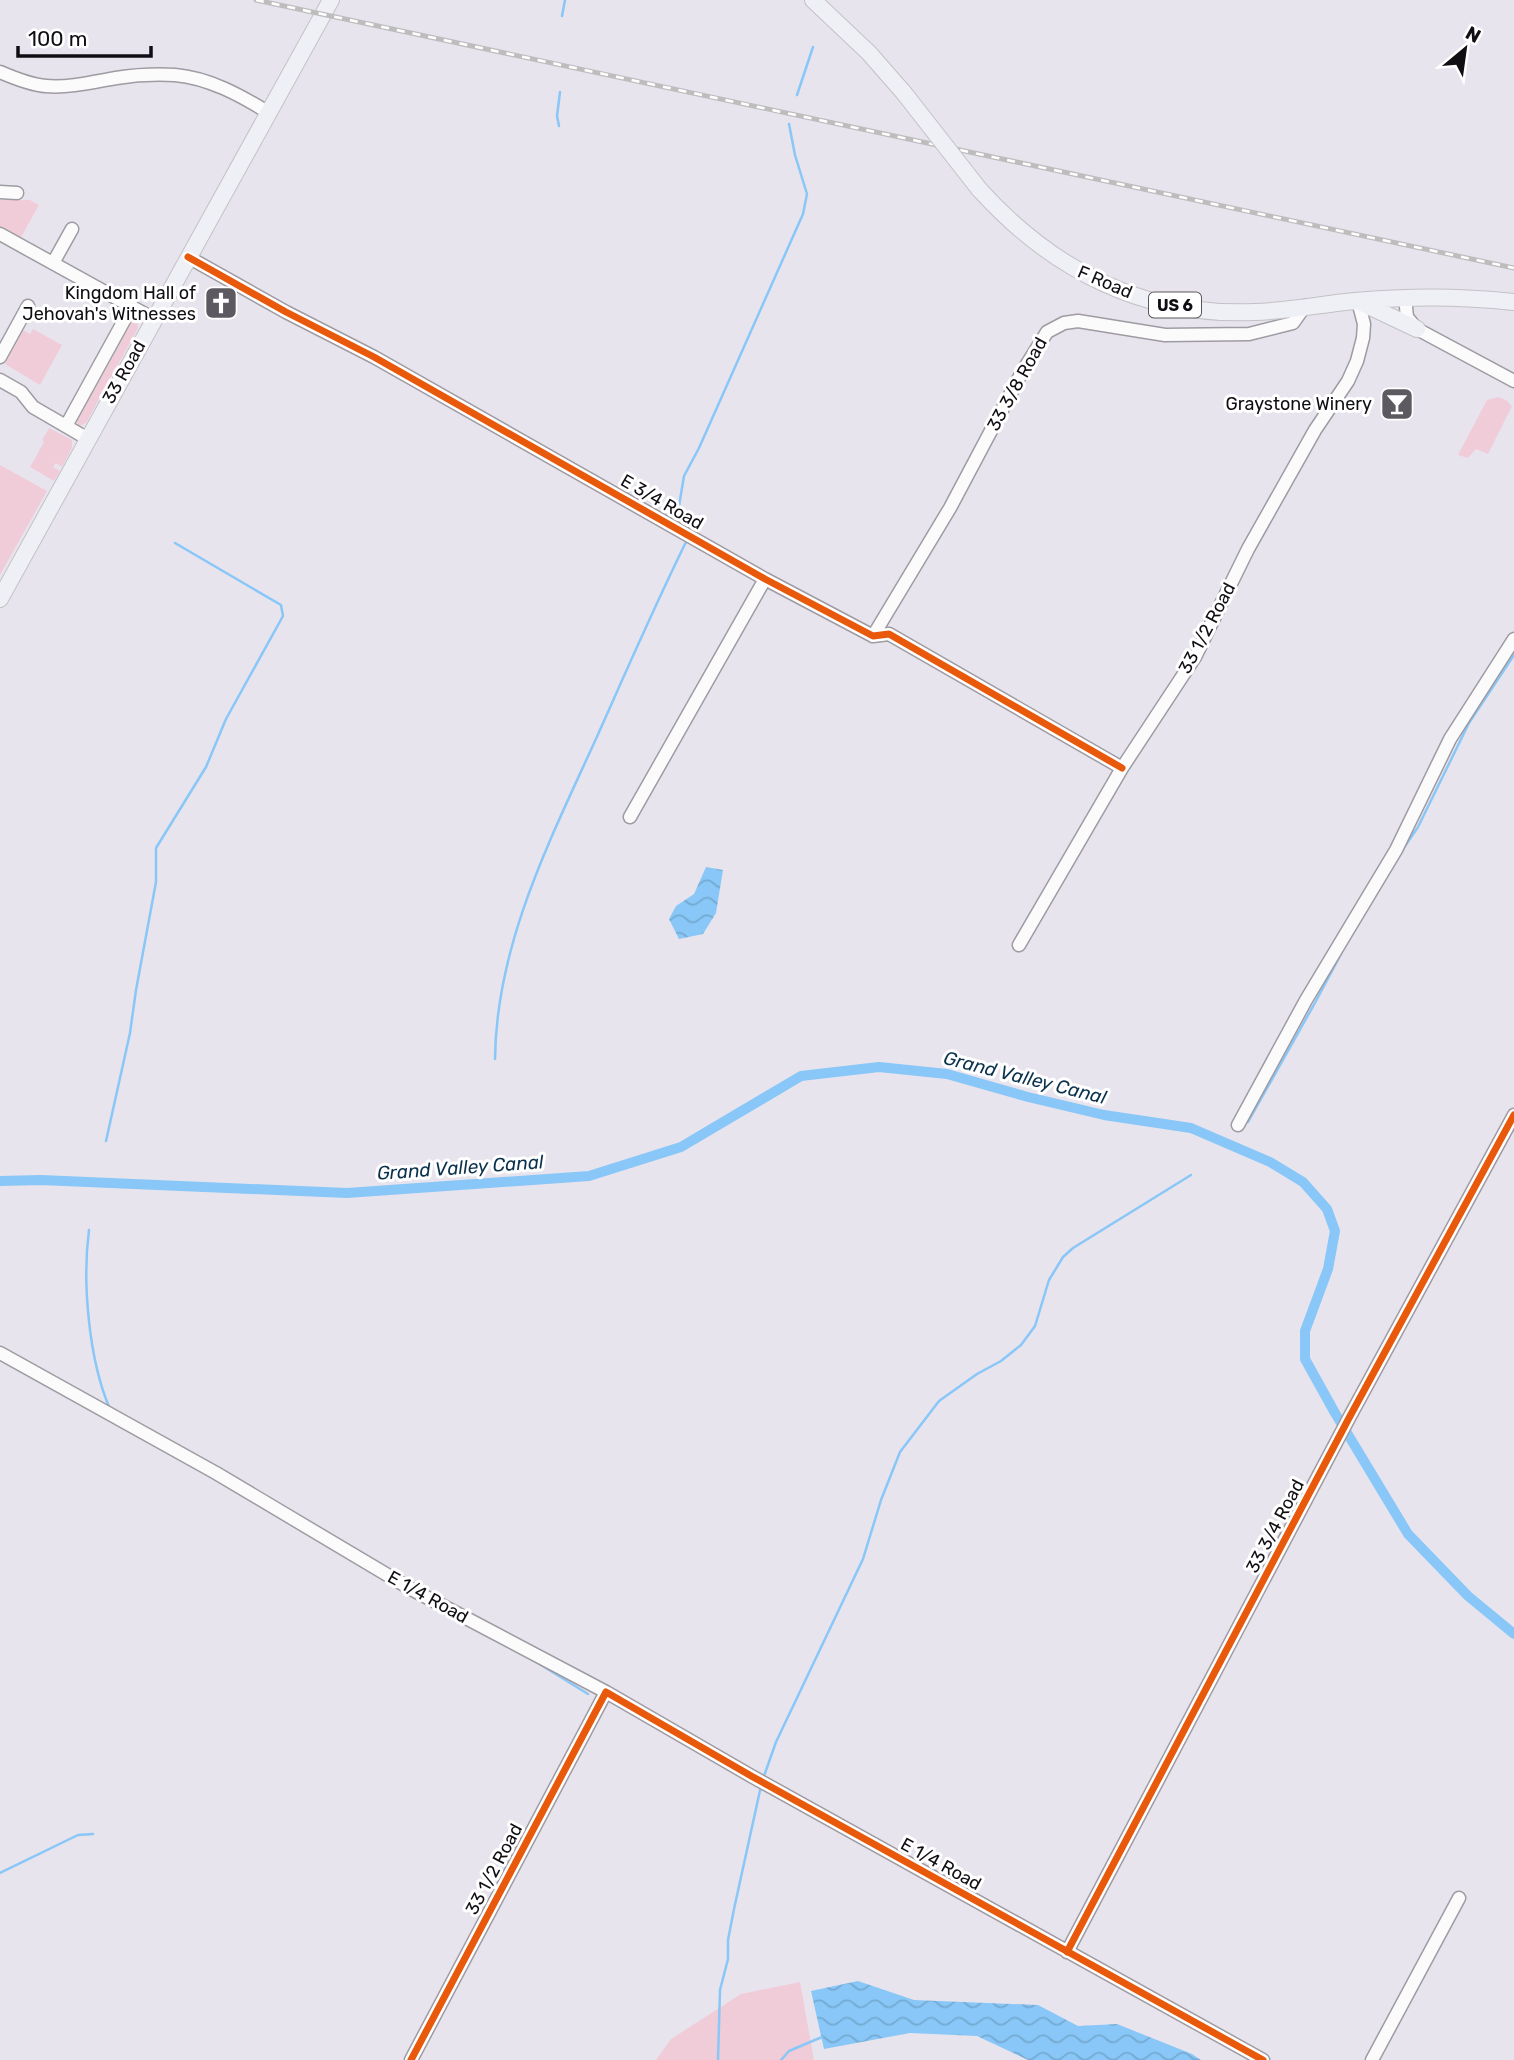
<svg xmlns="http://www.w3.org/2000/svg" width="1514" height="2060" font-family="Rubik,sans-serif">
<style>
.green{fill:#f0ccd8}
.water{fill:url(#water-waves)}
.lines{fill:none;stroke-linecap:round;stroke-linejoin:round}
.stream{stroke:#88c7f7;stroke-width:2.5}
.canal{stroke:#88c7f7;stroke-width:10}
.minor-casing{stroke:#9e9ba2;stroke-width:15}
.major-casing{stroke:#c3c1c5;stroke-width:18}
.minor{stroke:#fcfbfc;stroke-width:12}
.major{stroke:#eff0f6;stroke-width:16}
.rail-casing{stroke:#bebdbe;stroke-width:5}
.rail{stroke:#fff;stroke-width:2.5;stroke-dasharray:8;stroke-linecap:butt}
.major-bridge-casing{stroke:#c3c1c5;stroke-width:18;stroke-linecap:butt}
.major-bridge{stroke:#eff0f6;stroke-width:16}
.cycleway-casing{stroke:#fff;stroke-width:11}
.cycleway{stroke:#e8590c;stroke-width:7}
.labels{text-anchor:middle;stroke-width:6;stroke-linejoin:round;paint-order:stroke}
.shield{fill:#fff;stroke:#58565a;stroke-width:2}
.shield-label{font-size:16px;font-weight:bold;fill:#100e13}
.street-label{font-size:18px;fill:#100e13;stroke:#fff}
.poi-label{font-size:18px;fill:#100e13;stroke:#fff;text-anchor:end}
.water-label{font-size:19px;font-style:italic;fill:#0b324c;stroke:#fff}
</style>
<defs>
<pattern id="water-waves" width="16" height="10" patternUnits="userSpaceOnUse" patternTransform="scale(1.75)"><rect width="16" height="10" fill="#88c7f7"/><path d="M0 5q4-4 8 0t8 0" fill="none" stroke="#74aad3"/></pattern>
</defs>
<rect width="100%" height="100%" fill="#e8e4ee"/>
<!-- green -->
<path class="green" d="M 0,200 L 30,200 L 39,205 L 20,239 L 0,228 Z
M 133,320 L 137,320 L 138,328 L 86,423 L 78,427 L 77,421 Z
M 33,329 L 62,345 L 40,385 L 5,364 L 23,330 L 30,334 Z
M 1498,397 L 1506,400 L 1512,406 L 1488,454 L 1476,449 L 1468,458 L 1458,455 L 1487,400 Z
M 49,428 L 72,440 L 72,448 L 62,467 L 56,463 L 53,467 L 60,471 L 54,481 L 30,467 L 44,442 L 42,440 Z
M 0,465 L 47,491 L 0,575 Z
M 800,1982 L 814,2060 L 656,2060 L 671,2039 L 741,1994 Z"/>
<!-- water -->
<path class="water" d="M 706,867 L 723,870 L 716,913 L 703,934 L 679,939 L 669,919 L 676,906 L 694,894 Z
M 858,1981 L 914,2000 L 1038,2005 L 1078,2026 L 1117,2024 L 1192,2054 L 1201,2060 L 1028,2060 L 977,2036 L 910,2033 L 824,2049 L 811,1991 Z"/>
<g class="lines">
<!-- stream -->
<path class="stream" d="M 562,16 L 565,0
M 797,95 L 813,47
M 559,126 L 557,116 L 560,92
M 692,527 L 679,506 L 684,476 L 699,448 L 803,214 L 807,194 L 795,155 L 789,124
M 1401,852 L 1418,827 L 1469,723 L 1514,655
M 495,1059 C 496,946 549,842 595,741 C 625,674 654,607 686,542
M 1248,1122 L 1316,1001 L 1341,954
M 106,1141 L 130,1033 L 136,990 L 156,882 L 156,848 L 206,767 L 226,719 L 283,616 L 281,605 L 175,543
M 89,1230 C 82,1283 89,1361 110,1409
M 533,1660 L 588,1694
M 764,1776 L 776,1742 L 863,1559 L 881,1500 L 900,1452 L 939,1401 L 977,1374 L 1001,1361 L 1021,1345 L 1035,1326 L 1049,1280 L 1063,1257 L 1073,1248 L 1191,1175
M 0,1873 L 78,1835 L 93,1834
M 718,2060 L 720,1990 L 728,1959 L 728,1940 L 734,1909 L 761,1786
M 781,2060 L 789,2051 L 822,2037"/>
<!-- canal -->
<path class="canal" d="M 0,1181 L 41,1180 L 347,1193 L 589,1176 L 681,1147 L 801,1076 L 879,1067 L 947,1074 L 1028,1097 L 1104,1115 L 1191,1128 L 1270,1162 L 1303,1182 L 1327,1209 L 1335,1231 L 1328,1269 L 1305,1331 L 1305,1359 L 1335,1413 L 1408,1534 L 1468,1596 L 1514,1634"/>
<defs>
<path id="minor" d="M 0,72 C 14,78 31,85 46,86 C 69,88 93,82 116,78 C 135,75 156,74 175,75 C 209,78 240,95 269,113
M 0,192 L 17,193
M 0,234 L 154,319
M 188,257 L 286,312 L 374,357 L 765,579 L 873,636 L 889,634 L 1122,768
M 53,263 L 72,229
M 1405,297 L 1407,317 L 1417,329 L 1514,381
M 0,357 L 28,306
M 0,380 L 21,392 L 33,407 L 88,439
M 66,426 L 132,306
M 873,636 L 950,508 L 1021,374 L 1047,332 L 1064,323 L 1078,321 L 1165,335 L 1249,334 L 1293,323 L 1305,306
M 630,817 L 765,579
M 1019,945 L 1122,768 L 1195,657 L 1248,549 L 1315,430 L 1348,381 L 1357,361 L 1363,338 L 1364,324 L 1358,301
M 1238,1125 L 1306,1000 L 1396,850 L 1450,739 L 1514,639
M 0,1353 L 216,1473 L 411,1589 L 606,1692 L 753,1777 L 1263,2060
M 1067,1952 L 1349,1418 L 1514,1115
M 411,2060 L 606,1692
M 1372,2060 L 1459,1898"/>
<path id="major" d="M 813,0 L 869,53 L 904,93
M 979,189 C 1052,270 1144,317 1255,312 C 1288,311 1322,304 1355,301 C 1409,296 1461,296 1514,302
M 1360,302 L 1417,329
M 0,599 L 331,0"/>
</defs>
<!-- minor casing -->
<use href="#minor" class="minor-casing"/>
<!-- major casing -->
<use href="#major" class="major-casing"/>
<!-- minor -->
<use href="#minor" class="minor"/>
<!-- major -->
<use href="#major" class="major"/>
<defs>
<path id="rail" d="M 256,0 L 1514,268"/>
</defs>
<!-- rail casing -->
<use href="#rail" class="rail-casing"/>
<!-- rail -->
<use href="#rail" class="rail"/>
<defs>
<path id="major-bridge" d="M 904,93 L 979,189"/>
</defs>
<!-- major-bridge casing -->
<use href="#major-bridge" class="major-bridge-casing"/>
<!-- major-bridge -->
<use href="#major-bridge" class="major-bridge"/>
<defs>
<path id="cycleway" d="M 188,257 L 286,312 L 374,357 L 765,579 L 873,636 L 889,634 L 1122,768
M 1067,1952 L 1349,1418 L 1514,1115
M 411,2060 L 606,1692 L 753,1777 L 1263,2060"/>
</defs>
<!-- cycleway casing -->
<use href="#cycleway" class="cycleway-casing"/>
<!-- cycleway -->
<use href="#cycleway" class="cycleway"/>
</g>
<!-- icons -->
<defs>
<symbol id="church-square" viewBox="-11 -11 22 22"><rect x="-9" y="-9" width="18" height="18" rx="4" fill="#5c5960" stroke="#fff"/><path d="M-1.2-6h2.4v3.5h3.3v2.4h-3.3V6h-2.4V-.1h-3.3v-2.4h3.3Z" fill="#fff"/></symbol>
<symbol id="bar-square" viewBox="-11 -11 22 22"><rect x="-9" y="-9" width="18" height="18" rx="4" fill="#5c5960" stroke="#fff"/><path d="M-6-5H6L.8 .8V4.5H3.5V6h-7V4.5H-.8V.8Z" fill="#fff"/></symbol>
</defs>
<g fill-rule="evenodd">
<use href="#church-square" x="202" y="284" width="38" height="38"/>
<use href="#bar-square" x="1378" y="385" width="38" height="38"/>
</g>
<g class="labels">
<!-- shield labels -->
<rect class="shield" x="1149" y="292.5" width="52" height="25" rx="5"/>
<g class="shield-label">
<text x="1175" y="311">US 6</text>
</g>
<!-- street labels -->
<g class="street-label">
<text transform="translate(1105 282) rotate(23)" y="6">F Road</text>
<text transform="translate(124 372) rotate(-61)" y="6">33 Road</text>
<text transform="translate(1017 384) rotate(-61)" y="6">33 3/8 Road</text>
<text transform="translate(662 502) rotate(30)" y="6">E 3/4 Road</text>
<text transform="translate(1207 628) rotate(-62)" y="6">33 1/2 Road</text>
<text transform="translate(1275 1526) rotate(-62)" y="6">33 3/4 Road</text>
<text transform="translate(428 1597) rotate(29)" y="6">E 1/4 Road</text>
<text transform="translate(941 1864) rotate(29)" y="6">E 1/4 Road</text>
<text transform="translate(494 1869) rotate(-62)" y="6">33 1/2 Road</text>
</g>
<!-- poi labels -->
<g class="poi-label">
<text x="196" y="299">Kingdom Hall of<tspan x="196" dy="21">Jehovah's Witnesses</tspan></text>
<text x="1372" y="410">Graystone Winery</text>
</g>
<!-- water labels -->
<g class="water-label">
<text transform="translate(1025 1077) rotate(14)" y="7">Grand Valley Canal</text>
<text transform="translate(460 1167) rotate(-4)" y="7">Grand Valley Canal</text>
</g>
</g>
<!-- north arrow -->
<g transform="translate(1465 49) rotate(29)" stroke="#ffffff" stroke-width="5" paint-order="stroke">
<path d="M0-5L12 26L0 18L-12 26Z" fill="#100e13"/>
<text y="-10" font-size="19" font-weight="bold" text-anchor="middle" fill="#100e13">N</text>
</g>
<!-- scale -->
<path d="M18 46v10h133v-10" fill="none" stroke="#100e13" stroke-width="3.5"/>
<text x="28" y="46" font-size="21" fill="#100e13" stroke="#ffffff" stroke-width="5" paint-order="stroke">100 m</text>
</svg>
